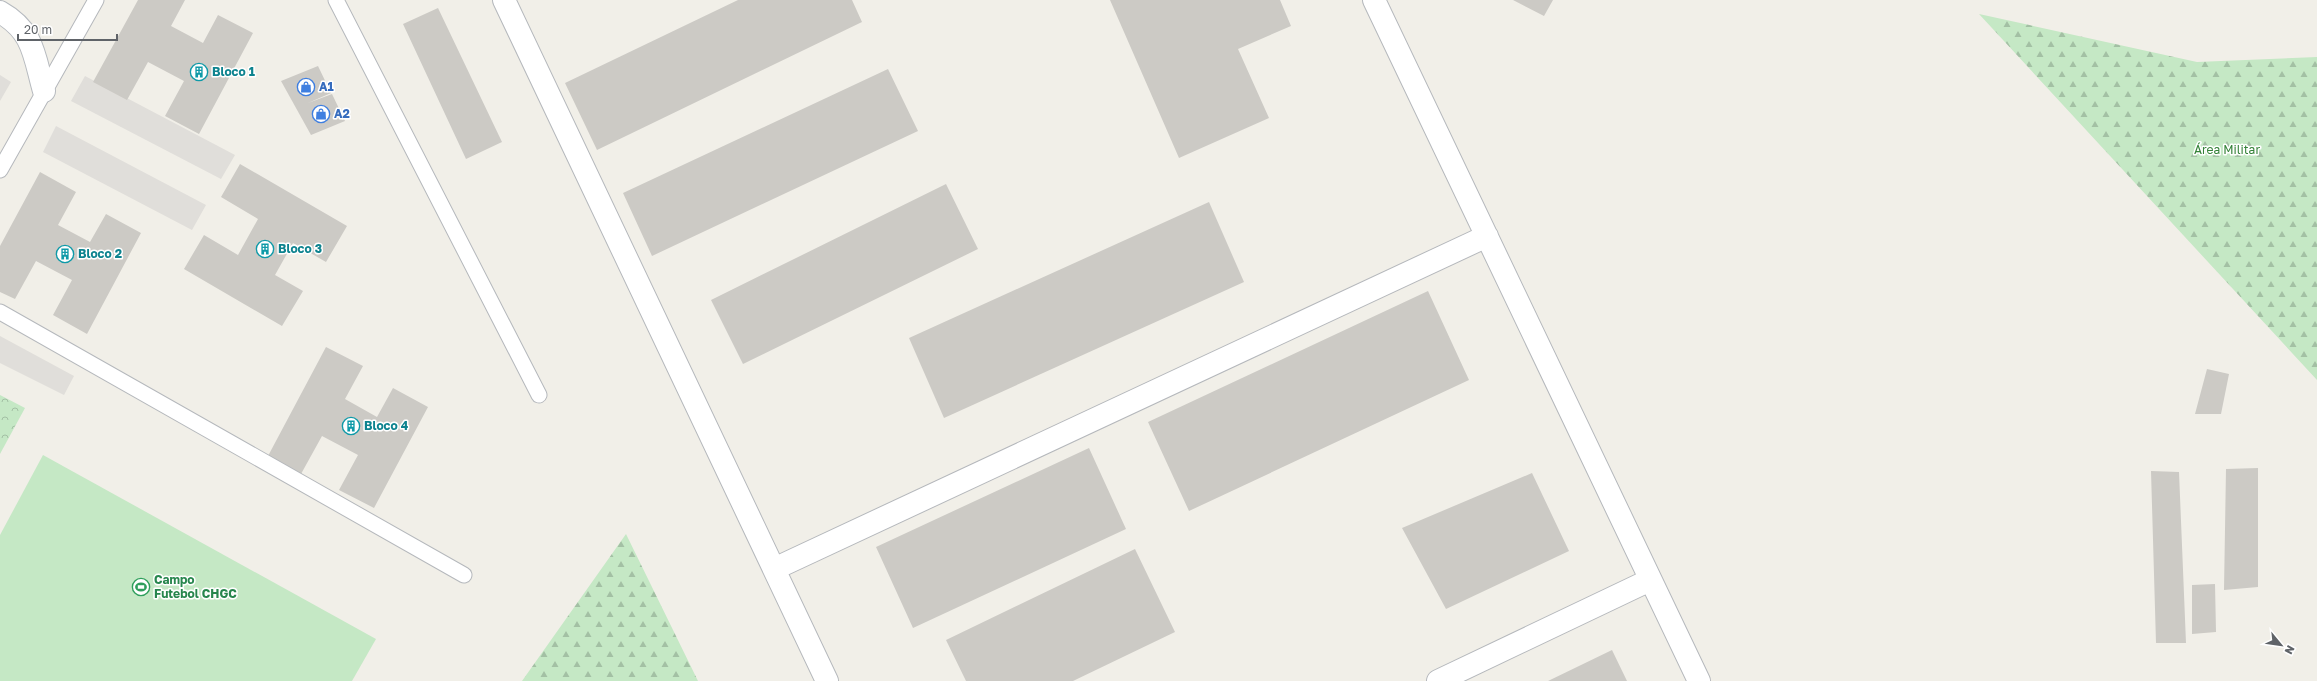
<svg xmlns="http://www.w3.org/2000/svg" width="2317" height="681" font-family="'Golos Text',sans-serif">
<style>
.industrial{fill:#e0deda}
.grass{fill:#c5e8c5}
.forest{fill:url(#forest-firs)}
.park{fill:url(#park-crowns)}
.building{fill:#cccac5}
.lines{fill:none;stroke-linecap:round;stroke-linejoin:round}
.service-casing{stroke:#b5b8bc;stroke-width:17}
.minor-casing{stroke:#b5b8bc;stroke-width:24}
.secondary-casing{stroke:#b6babf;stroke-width:24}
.service{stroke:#fff;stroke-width:15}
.minor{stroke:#fff;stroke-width:22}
.secondary{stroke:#fff;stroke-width:22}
.labels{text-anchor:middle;stroke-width:3;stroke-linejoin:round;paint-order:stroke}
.culture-label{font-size:12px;font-weight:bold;fill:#0d838f;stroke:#fff;text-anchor:start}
.shop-label{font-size:12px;font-weight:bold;fill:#366cbe;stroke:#fff;text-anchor:start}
.park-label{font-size:12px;fill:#348238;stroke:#fff}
.leisure-label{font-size:12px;font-weight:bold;fill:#27864d;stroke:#fff;text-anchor:start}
</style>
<defs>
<pattern id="forest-firs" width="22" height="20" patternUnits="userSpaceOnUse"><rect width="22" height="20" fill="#c5e8c5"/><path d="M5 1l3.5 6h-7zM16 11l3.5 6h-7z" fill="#a3c0a4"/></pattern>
<pattern id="park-crowns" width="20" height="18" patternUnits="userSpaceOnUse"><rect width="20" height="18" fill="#c5e8c5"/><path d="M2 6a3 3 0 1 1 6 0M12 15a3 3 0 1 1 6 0" fill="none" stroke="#a3c0a4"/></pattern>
</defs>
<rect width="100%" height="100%" fill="#f1efe8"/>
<!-- industrial -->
<path class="industrial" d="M 0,75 L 11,82 L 0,101 Z
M 85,76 L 235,155 L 221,179 L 71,101 Z
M 56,126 L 206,205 L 192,230 L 43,152 Z
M 0,336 L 74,376 L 64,395 L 0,363 Z"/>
<!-- grass -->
<path class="grass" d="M 43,455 L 376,639 L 352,681 L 0,681 L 0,535 Z"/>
<!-- forest -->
<path class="forest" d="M 1979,14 L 2197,62 L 2317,57 L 2317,380 Z
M 626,534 L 698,681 L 522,681 Z"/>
<!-- park -->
<path class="park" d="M 0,395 L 25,408 L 0,454 Z"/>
<!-- building -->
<path class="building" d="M 138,0 L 185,0 L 171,26 L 203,43 L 218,15 L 253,33 L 199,134 L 165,116 L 184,81 L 148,62 L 127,100 L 93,82 Z
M 738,0 L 852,0 L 862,22 L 597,150 L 565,83 Z
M 1110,0 L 1280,0 L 1291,26 L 1238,49 L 1269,118 L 1179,158 Z
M 1513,0 L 1553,0 L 1544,16 Z
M 438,8 L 502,142 L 466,159 L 403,24 Z
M 318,66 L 331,93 L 308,103 L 332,94 L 345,121 L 311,135 L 281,81 Z
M 888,69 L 918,131 L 652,256 L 623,193 Z
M 240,164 L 347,226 L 326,262 L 293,243 L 275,275 L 303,291 L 282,326 L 184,269 L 204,235 L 238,255 L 258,219 L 221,197 Z
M 40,172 L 76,192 L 58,225 L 90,242 L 106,214 L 141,233 L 87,334 L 53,315 L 72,280 L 36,261 L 15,299 L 0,292 L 0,246 Z
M 946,184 L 978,249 L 743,364 L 711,300 Z
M 1209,202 L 1244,282 L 944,418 L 909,338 Z
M 1428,291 L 1469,380 L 1189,511 L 1148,422 Z
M 326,347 L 363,366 L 345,399 L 377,417 L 393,388 L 428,407 L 374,508 L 339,490 L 358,455 L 322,436 L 301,474 L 268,456 Z
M 2207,369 L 2229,374 L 2221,414 L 2195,414 Z
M 1089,448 L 1126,529 L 913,628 L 876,547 Z
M 2258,468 L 2258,587 L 2224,590 L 2226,469 Z
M 2151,471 L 2179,472 L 2186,643 L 2156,643 Z
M 1532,473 L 1569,551 L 1446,609 L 1402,528 Z
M 1135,549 L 1175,632 L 1073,681 L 966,681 L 946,640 Z
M 2215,584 L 2216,632 L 2192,634 L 2192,585 Z
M 1612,650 L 1627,681 L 1548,681 Z"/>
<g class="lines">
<defs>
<path id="service" d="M 336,0 L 539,395
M 0,170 L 96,0
M 0,312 L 464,575"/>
<path id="minor" d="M 504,0 L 827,681
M 1374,0 L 1699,681
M 774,569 L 1487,236
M 1438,681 L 1650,580"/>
<path id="secondary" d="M 0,12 C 34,31 34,56 44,91"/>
</defs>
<!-- service casing -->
<use href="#service" class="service-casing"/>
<!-- minor casing -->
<use href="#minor" class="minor-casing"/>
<!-- secondary casing -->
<use href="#secondary" class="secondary-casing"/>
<!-- service -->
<use href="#service" class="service"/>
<!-- minor -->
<use href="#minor" class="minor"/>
<!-- secondary -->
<use href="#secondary" class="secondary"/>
</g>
<!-- icons -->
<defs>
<symbol id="building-ring" viewBox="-11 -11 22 22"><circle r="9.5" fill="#fff" stroke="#0f9aa8" stroke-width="1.5"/><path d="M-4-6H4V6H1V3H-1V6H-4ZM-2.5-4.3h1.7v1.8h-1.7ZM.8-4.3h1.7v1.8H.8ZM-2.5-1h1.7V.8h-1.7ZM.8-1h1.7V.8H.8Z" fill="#0f9aa8"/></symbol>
<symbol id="shop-ring" viewBox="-11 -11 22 22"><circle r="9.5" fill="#fff" stroke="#3f7fe0" stroke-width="1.5"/><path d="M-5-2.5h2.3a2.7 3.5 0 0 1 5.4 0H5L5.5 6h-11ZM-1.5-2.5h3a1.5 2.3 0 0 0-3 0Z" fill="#3f7fe0"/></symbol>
<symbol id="stadium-ring" viewBox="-11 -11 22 22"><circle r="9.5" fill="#fff" stroke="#2e9e5b" stroke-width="1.5"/><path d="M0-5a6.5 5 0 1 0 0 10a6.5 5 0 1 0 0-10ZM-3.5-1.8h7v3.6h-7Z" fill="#2e9e5b"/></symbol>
</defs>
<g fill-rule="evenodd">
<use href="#building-ring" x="189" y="62" width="20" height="20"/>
<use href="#shop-ring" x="296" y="77" width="20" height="20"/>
<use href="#shop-ring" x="311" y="104" width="20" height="20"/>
<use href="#building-ring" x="255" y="239" width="20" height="20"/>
<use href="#building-ring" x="55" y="244" width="20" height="20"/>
<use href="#building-ring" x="341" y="416" width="20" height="20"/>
<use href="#stadium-ring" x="131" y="577" width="20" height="20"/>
</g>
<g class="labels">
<!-- culture labels -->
<g class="culture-label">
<text x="212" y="76">Bloco 1</text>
<text x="278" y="253">Bloco 3</text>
<text x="78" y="258">Bloco 2</text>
<text x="364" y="430">Bloco 4</text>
</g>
<!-- shop labels -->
<g class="shop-label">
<text x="319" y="91">A1</text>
<text x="334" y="118">A2</text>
</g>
<!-- park labels -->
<g class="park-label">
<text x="2227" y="154">Área Militar</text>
</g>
<!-- leisure labels -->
<g class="leisure-label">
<text x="154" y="584">Campo<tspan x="154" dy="14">Futebol CHGC</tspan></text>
</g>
</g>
<!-- north arrow -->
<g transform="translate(2281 645) rotate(119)" stroke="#ffffff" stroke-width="3" paint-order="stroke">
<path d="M0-3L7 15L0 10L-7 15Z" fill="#5f6368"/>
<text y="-6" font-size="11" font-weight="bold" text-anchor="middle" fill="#5f6368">N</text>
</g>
<!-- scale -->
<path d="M18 34v6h99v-6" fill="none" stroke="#5f6368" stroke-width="2"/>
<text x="24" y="34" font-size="12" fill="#5f6368" stroke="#ffffff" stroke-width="3" paint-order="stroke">20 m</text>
</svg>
